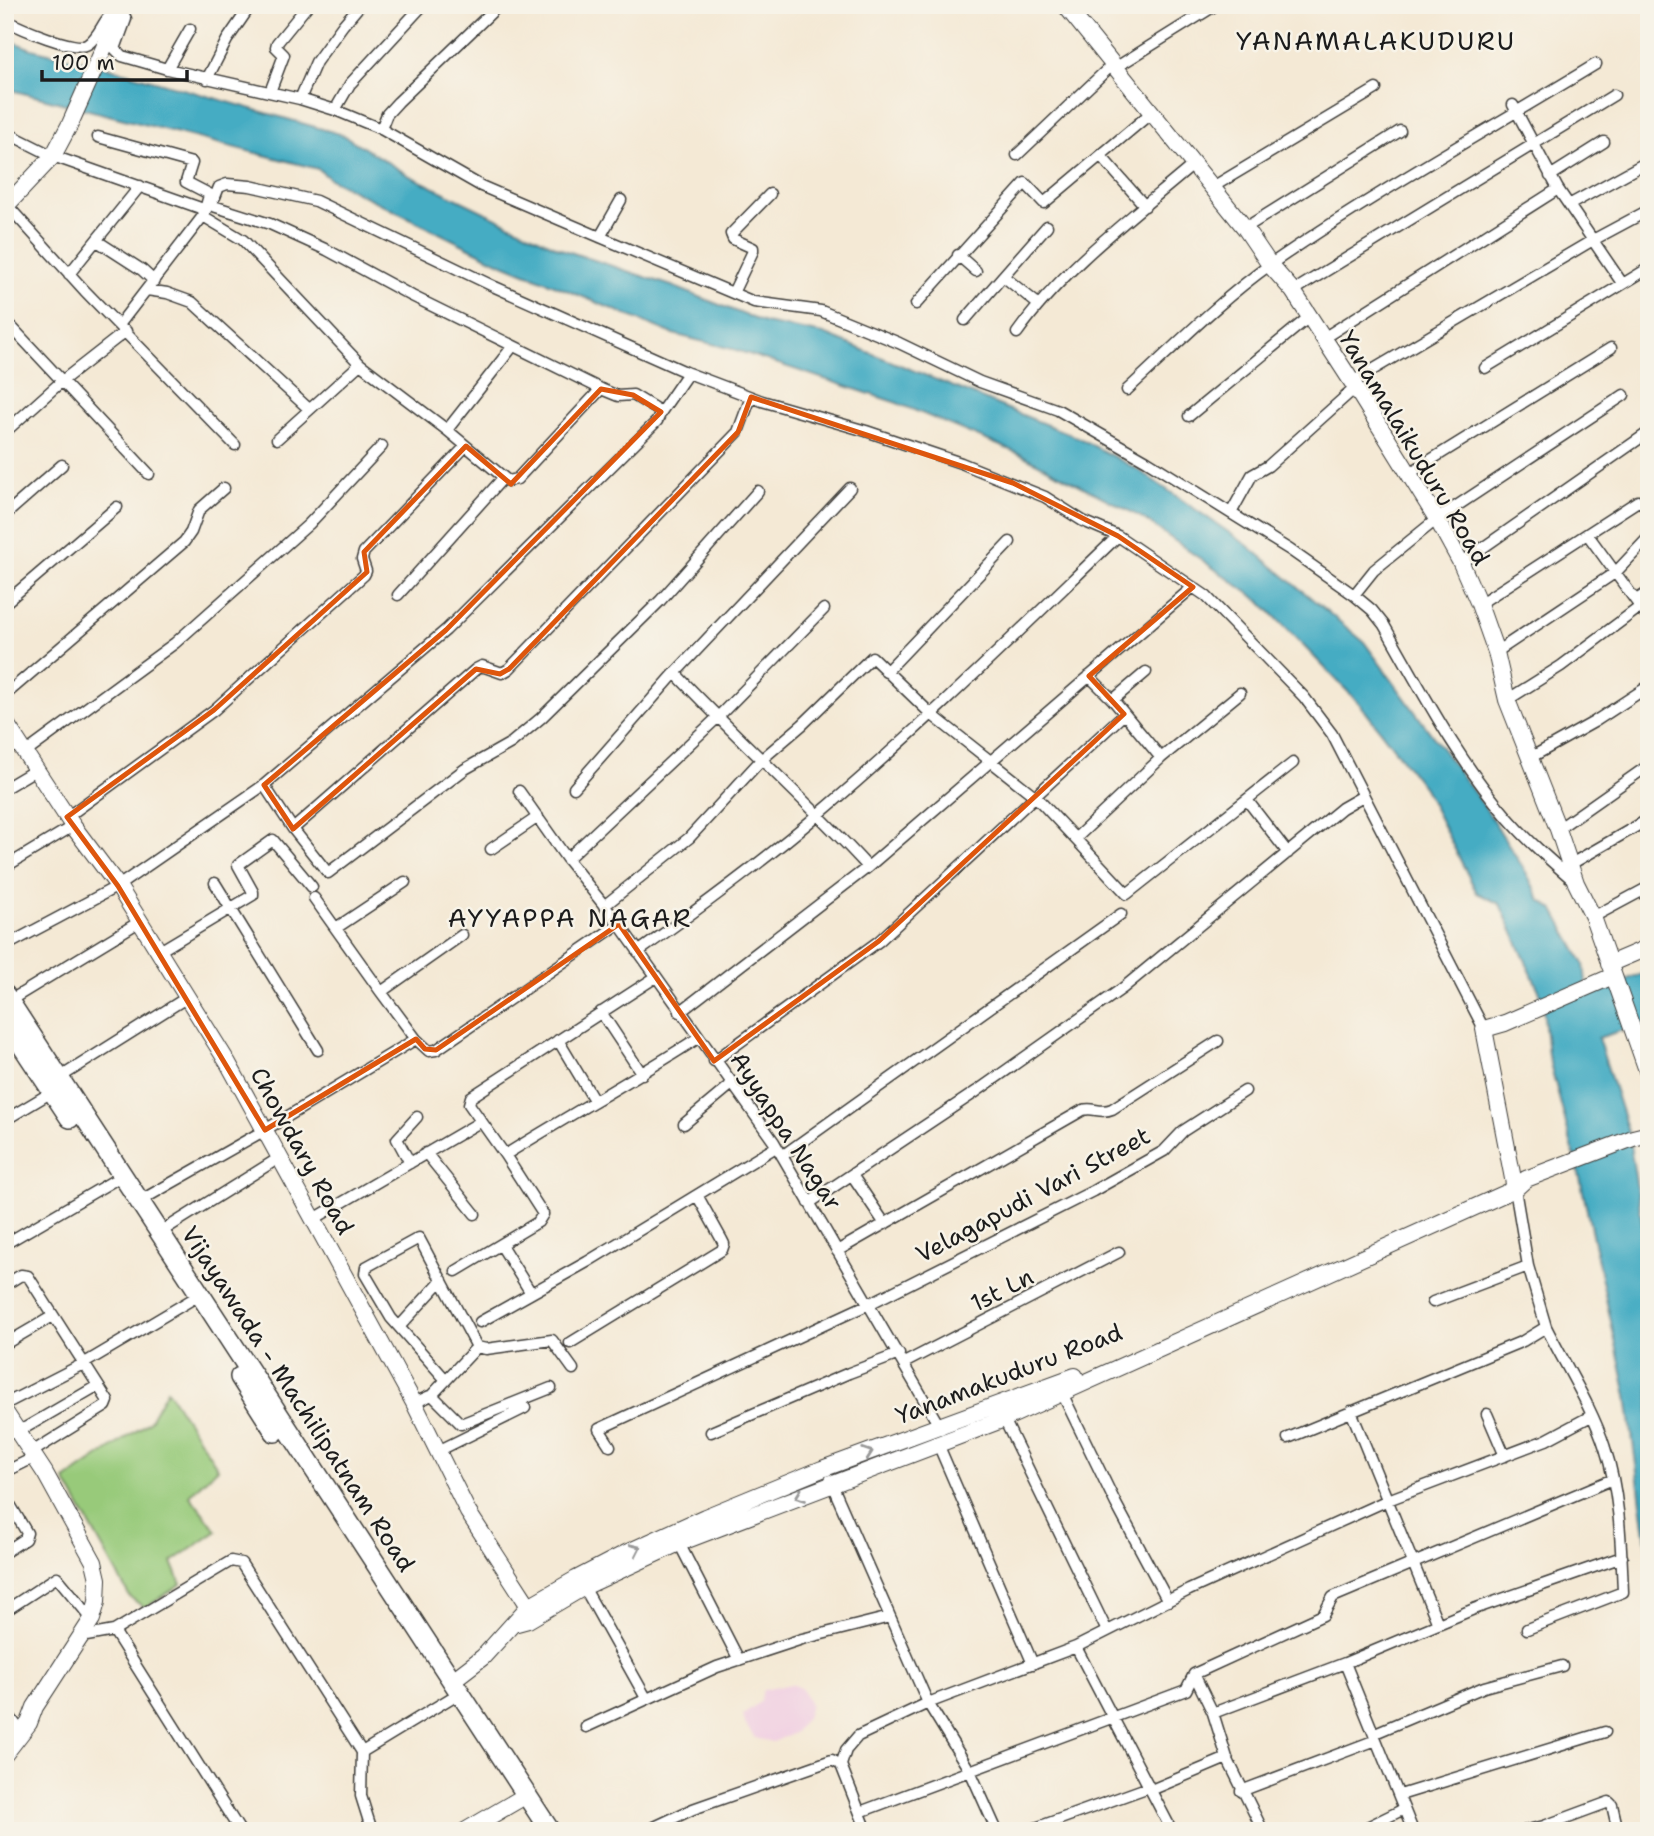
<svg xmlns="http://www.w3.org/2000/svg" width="1654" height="1836" font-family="'Shantell Sans',sans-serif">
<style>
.built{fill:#f1d0e2}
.green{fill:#98ca7a;stroke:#5a734b;stroke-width:2}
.water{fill:#44acc3;stroke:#306470;stroke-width:2}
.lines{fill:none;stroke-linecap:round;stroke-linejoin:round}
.street-casing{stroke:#3c3b38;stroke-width:13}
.secondary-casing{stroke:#3c3b38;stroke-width:18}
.highway-casing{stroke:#3c3b38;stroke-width:22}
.street{stroke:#fff;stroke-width:10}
.secondary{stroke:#fff;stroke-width:16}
.highway{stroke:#fff;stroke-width:19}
.oneway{stroke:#999}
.marked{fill:none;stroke:#de560d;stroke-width:5;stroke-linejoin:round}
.labels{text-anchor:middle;stroke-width:5;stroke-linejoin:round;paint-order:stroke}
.street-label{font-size:24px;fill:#1c1c1c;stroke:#f7f3e8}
.neighbourhood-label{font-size:26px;letter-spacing:2px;fill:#1c1c1c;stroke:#f7f3e8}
</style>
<rect width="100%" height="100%" fill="#f7f3e8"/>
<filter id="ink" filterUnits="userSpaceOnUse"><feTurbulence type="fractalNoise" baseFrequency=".0143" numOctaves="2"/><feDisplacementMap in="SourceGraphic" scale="14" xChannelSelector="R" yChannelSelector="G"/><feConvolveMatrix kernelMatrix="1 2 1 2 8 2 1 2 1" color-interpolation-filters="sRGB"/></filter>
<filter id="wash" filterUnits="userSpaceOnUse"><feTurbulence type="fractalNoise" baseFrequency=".00686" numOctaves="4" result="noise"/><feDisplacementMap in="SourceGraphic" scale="28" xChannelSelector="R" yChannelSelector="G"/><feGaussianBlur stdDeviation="1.57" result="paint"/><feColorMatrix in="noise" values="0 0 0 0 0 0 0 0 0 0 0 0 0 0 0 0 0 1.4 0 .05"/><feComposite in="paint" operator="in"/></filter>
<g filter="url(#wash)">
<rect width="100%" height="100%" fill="#f4e9d5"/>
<!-- built -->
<path class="built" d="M 791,1684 L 802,1689 L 810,1705 L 806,1718 L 794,1733 L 773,1742 L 755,1738 L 745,1724 L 743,1714 L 760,1702 L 763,1690 Z"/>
<!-- green -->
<path class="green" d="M 167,1390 L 218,1468 L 189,1495 L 217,1531 L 172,1562 L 181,1584 L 145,1608 L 130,1597 L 65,1480 L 149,1422 Z"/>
<!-- water -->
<path class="water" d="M 5,39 L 32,49 L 110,68 L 343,135 L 410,176 L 561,249 L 672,286 L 765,323 L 824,334 L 1079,438 L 1137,469 L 1247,545 L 1364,642 L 1486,809 L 1527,874 L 1540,900 L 1554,910 L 1584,964 L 1587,992 L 1649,972 L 1649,1022 L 1598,1038 L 1628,1131 L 1649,1267 L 1649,1564 L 1627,1396 L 1580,1178 L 1548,1055 L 1542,997 L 1500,904 L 1477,893 L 1424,788 L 1359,703 L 1260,601 L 1141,517 L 1020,454 L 897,403 L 736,350 L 673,334 L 496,261 L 330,179 L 318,169 L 15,91 L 5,87 Z"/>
</g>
<g filter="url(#ink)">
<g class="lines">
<defs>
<path id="street" d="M 1071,14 L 1086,5
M 5,20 C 18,27 77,53 88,44 C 103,33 102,16 121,8 L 126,19 L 115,49 L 122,56 L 167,69 L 300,99 L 335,110 L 381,129 L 481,186 L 600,237 L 754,302 L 821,311 L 899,343 L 980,382 L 1058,410 L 1147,461 L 1290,550 L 1354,595 L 1372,610 L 1384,625 C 1422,691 1458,761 1508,818 C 1528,841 1551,861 1574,881
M 1115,68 L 1216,5
M 167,69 L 190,29
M 207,79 L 227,40 L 251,5
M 270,92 L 284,55 L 276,47 L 277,43 L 308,5
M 300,99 L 316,62 L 343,25 L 360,5
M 1513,105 L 1558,189 L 1622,283
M 335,110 L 350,84 L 423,5
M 381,129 L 387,114 L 398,102 L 499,5
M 5,132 L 53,156 L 206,210
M 98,137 L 192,163 L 186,182 L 215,197
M 1017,155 L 1113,64
M 1101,156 L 1145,206
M 1550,176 L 1604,142
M 1211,188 L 1376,89
M 7,205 L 85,291 L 235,445
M 1569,205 L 1649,161
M 1245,228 L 1400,131
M 600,237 L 621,200
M 97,241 L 142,270 L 154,281
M 958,255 L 976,271
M 69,274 L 140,186
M 147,290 L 167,293 L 192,302 L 309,409
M 1293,291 L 1614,95
M 733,293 L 753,251 L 753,248 L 733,239 L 731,234 L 770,194
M 916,304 L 1025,183 L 1044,203 L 1151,113
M 1039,305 L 1003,276 L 1047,226
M 5,320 L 149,474
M 965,320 L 1003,276
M 119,325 L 203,216
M 1017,333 C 1064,267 1132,217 1193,165
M 1322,339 L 1558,189
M 1485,368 L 1649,268
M 1352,382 L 1593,240 L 1649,210
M 601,389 L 517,479 L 508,481 L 447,430 L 360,364 L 243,240 L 203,216 L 208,199 L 215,197 L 219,187 L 227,184 L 250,186 L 316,201 L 495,287 L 688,373 L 762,401 L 866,431 L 961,463 L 1045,497 L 1083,521 L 1118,536 L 1206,596 L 1304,697 L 1332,734 L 1484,1029
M 1127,390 C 1174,347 1219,301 1271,264 C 1375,192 1488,130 1596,64
M 661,412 L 688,373
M 1189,416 L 1309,317
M 447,430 L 513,346
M 5,432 L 62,381 L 126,331
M 277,439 L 360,364
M 1408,474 L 1611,348
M 1231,513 L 1252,475 L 1268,466 L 1355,388
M 5,515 L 62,465
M 1588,535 L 1649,619
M 1461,563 L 1649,432
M 398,595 L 503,478
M 1354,595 L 1374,570 L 1437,519 L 1624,395
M 1636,600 L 1649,592
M 5,603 L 117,507
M 1479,604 L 1638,501 L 1644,503 L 1649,509
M 1496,652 L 1616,572 L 1649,537
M 886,672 L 1010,542
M 1146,672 L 1113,700 L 1161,758
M 675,673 C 738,740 806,799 868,867
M 1089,676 L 1113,700
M 5,695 L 184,542 L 191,532 L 199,510 L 224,488
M 1507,700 L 1561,666 L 1640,607
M 5,751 L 19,743
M 25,753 L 175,643 L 309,524 L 382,446
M 1528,759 L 1594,722 L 1649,686
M 264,785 L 293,829 L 328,873 L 465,769 L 511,743 L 541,718 L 660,601 L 758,491
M 5,788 L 37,769
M 574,788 L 675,673 L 850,488
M 519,791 L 567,859 L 619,924 L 774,1142 L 941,1429
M 1247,800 L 1288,853
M 67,817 L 214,710 L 364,575 L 366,571 L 362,559 L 364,552 L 466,446
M 293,829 L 476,669 L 482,666 L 502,673 L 509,669 L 738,432 L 751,397
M 1558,829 L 1649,765
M 1076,838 L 1161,758 L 1240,693
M 491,849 L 538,817
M 567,859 L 717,718 L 824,609
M 1571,864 L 1649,819
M 5,867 L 73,826
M 215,883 L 318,1050
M 314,898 L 381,992 L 416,1039 L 429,1051 L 436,1050 L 619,924
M 604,906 L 689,838 L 761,760 L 802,725 L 872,657 L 931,714 L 1036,797 L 1127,894 L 1293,763
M 1593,917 L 1649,887
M 336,928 L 405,882
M 5,946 L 118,886 L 264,785 L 446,630 L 657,421 L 661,412 L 633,395 L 618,396 L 601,389 L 412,296 L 327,250 L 270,224 L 207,204
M 158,952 L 253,895 L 253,892 L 238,865 L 273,840 L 312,887
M 638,952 C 700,908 761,863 819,814 C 923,726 1020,630 1118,536
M 381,992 L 462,935
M 9,1001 L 139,922
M 601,1012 L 642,1074
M 680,1012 L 868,867 L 1193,587
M 558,1040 L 594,1100
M 714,1061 L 879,941 L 1124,714
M 59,1078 L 186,998
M 5,1120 L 52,1092
M 684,1124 L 732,1084
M 426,1153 L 475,1214
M 505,1155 C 569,1115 635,1079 698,1038
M 782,1156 L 1121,914
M 410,1163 L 397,1139 L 417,1117
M 852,1175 L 885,1224
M 1515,1189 L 1528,1266 L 1546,1327
M 138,1202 L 265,1130 L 416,1039
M 809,1203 L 977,1091 L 1123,988 L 1342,808 L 1363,796
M 314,1219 L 480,1122
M 159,1233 L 279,1158
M 5,1244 L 113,1181
M 501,1245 L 531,1293
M 837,1251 L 1083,1110 C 1094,1107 1101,1114 1112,1109 L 1218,1041
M 456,1271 L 538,1222 L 543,1214 L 505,1155 L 469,1104 L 471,1097 L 656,977
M 5,1285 L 21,1275 L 28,1276 L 108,1401 L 106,1406 L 32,1452
M 1433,1302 L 1528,1266
M 480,1322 L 587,1262 L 776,1147
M 399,1327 L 442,1280
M 570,1343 L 722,1250 L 724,1244 L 722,1240 L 697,1195
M 5,1344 L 53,1316
M 477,1347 L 486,1349 L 552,1340 L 573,1369
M 904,1363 L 1119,1252
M 446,1380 L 391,1318 L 365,1274 L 366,1267 L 419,1238 L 477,1347
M 1062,1393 L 1116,1504 L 1168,1601
M 432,1395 L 461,1424 L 551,1388
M 414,1403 L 432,1395 L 477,1347
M 5,1404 L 83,1364 L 191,1300
M 1351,1411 L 1438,1624
M 1487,1414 L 1505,1456
M 1004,1419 L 1107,1631
M 18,1432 L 97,1386
M 711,1432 L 849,1373 L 899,1354
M 1288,1438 L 1523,1341 L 1546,1327 C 1565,1365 1593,1409 1605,1448 C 1620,1493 1621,1545 1623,1592 L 1527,1629
M 938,1444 L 1033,1664
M 610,1446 L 599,1429 L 869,1304 L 1093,1191 L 1164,1151 L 1183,1131 L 1245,1091
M 436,1452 L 525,1408
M 5,1472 L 35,1457
M 830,1480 L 928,1703 L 971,1773 L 997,1831
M 5,1496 L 27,1533 L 25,1539 L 5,1552
M 679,1543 L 739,1660
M 584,1587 L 646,1698
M 5,1611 L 57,1577 L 92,1619
M 114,1631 L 231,1561 L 241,1563 L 362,1752 L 361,1796 L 372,1831
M 81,1637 L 114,1631 L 240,1831
M 1194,1674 L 1213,1713
M 5,1710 L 16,1725
M 586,1727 L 717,1667 L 802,1639 L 890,1617
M 1375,1733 L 1484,1687 L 1562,1666
M 362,1752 L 451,1698
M 841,1765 L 846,1750 L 858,1736 L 928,1703 L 1076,1647
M 1151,1790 L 1227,1758
M 1241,1791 L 1376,1740
M 1400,1795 L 1605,1732
M 860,1812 L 1186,1690 L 1194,1674 L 1323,1615 L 1333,1597 L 1613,1479
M 646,1831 L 693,1809 L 832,1760 L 841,1765 L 867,1831
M 1027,1831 L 1149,1787
M 1172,1831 L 1076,1647 L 1189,1590 L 1388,1500 L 1546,1440 L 1591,1416
M 1263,1831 L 1227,1758 L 1213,1713 L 1345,1663
M 1359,1831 L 1404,1809
M 1413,1831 L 1345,1663 L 1474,1609 L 1622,1557
M 1524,1831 L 1544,1826 L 1609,1802 L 1612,1805 L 1618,1831"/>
<path id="secondary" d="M 1065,5 L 1245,228 L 1270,265 L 1293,291 L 1352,382 L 1437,519 L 1461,563 L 1479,604 L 1496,652 L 1507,700 L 1558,829 L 1576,883 L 1593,917 L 1649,1076
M 5,207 L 53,156 L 70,124 L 123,5
M 5,722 L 73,826 L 118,886 L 228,1063 L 414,1403 L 468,1512 L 534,1614
M 1609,964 L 1649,947
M 1515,1189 L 1484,1029 L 1505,1023 L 1613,976
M 5,1412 L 45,1473 L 94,1562 L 98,1579 L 97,1602 L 92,1619 L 35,1707 L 29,1723 L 5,1754
M 517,1623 L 528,1620 L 584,1587 L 679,1543 L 1004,1419 L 1515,1189 L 1526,1179 L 1633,1138 L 1649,1134
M 453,1680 L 483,1657 L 529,1606 L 576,1579 L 626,1553 L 705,1517 L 822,1469 L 1075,1376
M 465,1831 L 518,1800"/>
<path id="highway" d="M 5,995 L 550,1831
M 5,1020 L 70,1118
M 240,1377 L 275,1432"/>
</defs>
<!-- street casing -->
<use href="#street" class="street-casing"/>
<!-- secondary casing -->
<use href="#secondary" class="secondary-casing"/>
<!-- highway casing -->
<use href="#highway" class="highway-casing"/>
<!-- street -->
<use href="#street" class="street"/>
<!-- secondary -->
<use href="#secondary" class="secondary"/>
<!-- highway -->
<use href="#highway" class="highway"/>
</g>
<!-- one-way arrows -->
<defs><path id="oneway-chevron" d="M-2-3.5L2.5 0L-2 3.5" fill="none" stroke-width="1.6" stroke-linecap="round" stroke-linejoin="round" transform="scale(1.75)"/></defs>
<g class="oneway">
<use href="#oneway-chevron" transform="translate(868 1453) rotate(-19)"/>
<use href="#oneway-chevron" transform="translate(800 1496) rotate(159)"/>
<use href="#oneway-chevron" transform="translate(636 1549) rotate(-25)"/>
</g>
</g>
<!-- marked area -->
<path class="marked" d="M 601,389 L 633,395 L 661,412 L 446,630 L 264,785 L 293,829 L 476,669 L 500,674 L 509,669 L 738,432 L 751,397 L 1013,483 L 1118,536 L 1193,587 L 1089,676 L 1124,714 L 879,941 L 714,1061 L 619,924 L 436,1050 L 425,1049 L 416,1039 L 265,1130 L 118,886 L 67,817 L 214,710 L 367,572 L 364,552 L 466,446 L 511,484 Z"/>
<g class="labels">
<!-- street labels -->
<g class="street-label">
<text transform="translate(1414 448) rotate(59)" y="8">Yanamalaikuduru Road</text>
<text transform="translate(786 1131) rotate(57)" y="8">Ayyappa Nagar</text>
<text transform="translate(302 1151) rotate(61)" y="8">Chowdary Road</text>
<text transform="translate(1033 1195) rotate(-28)" y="8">Velagapudi Vari Street</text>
<text transform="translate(1002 1290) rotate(-27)" y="8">1st Ln</text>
<text transform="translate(1009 1374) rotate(-21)" y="8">Yanamakuduru Road</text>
<text transform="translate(298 1399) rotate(57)" y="8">Vijayawada - Machilipatnam Road</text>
</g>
<!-- neighbourhood labels -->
<g class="neighbourhood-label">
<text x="1376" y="50">YANAMALAKUDURU</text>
<text x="570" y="927">AYYAPPA NAGAR</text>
</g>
</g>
<!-- margin -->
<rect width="1654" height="1836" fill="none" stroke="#f7f3e8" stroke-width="28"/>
<!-- scale -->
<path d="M42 70v10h145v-10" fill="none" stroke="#1c1c1c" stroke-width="3.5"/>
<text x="52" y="70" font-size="21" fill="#1c1c1c" stroke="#f7f3e8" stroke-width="5" paint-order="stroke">100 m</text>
</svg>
